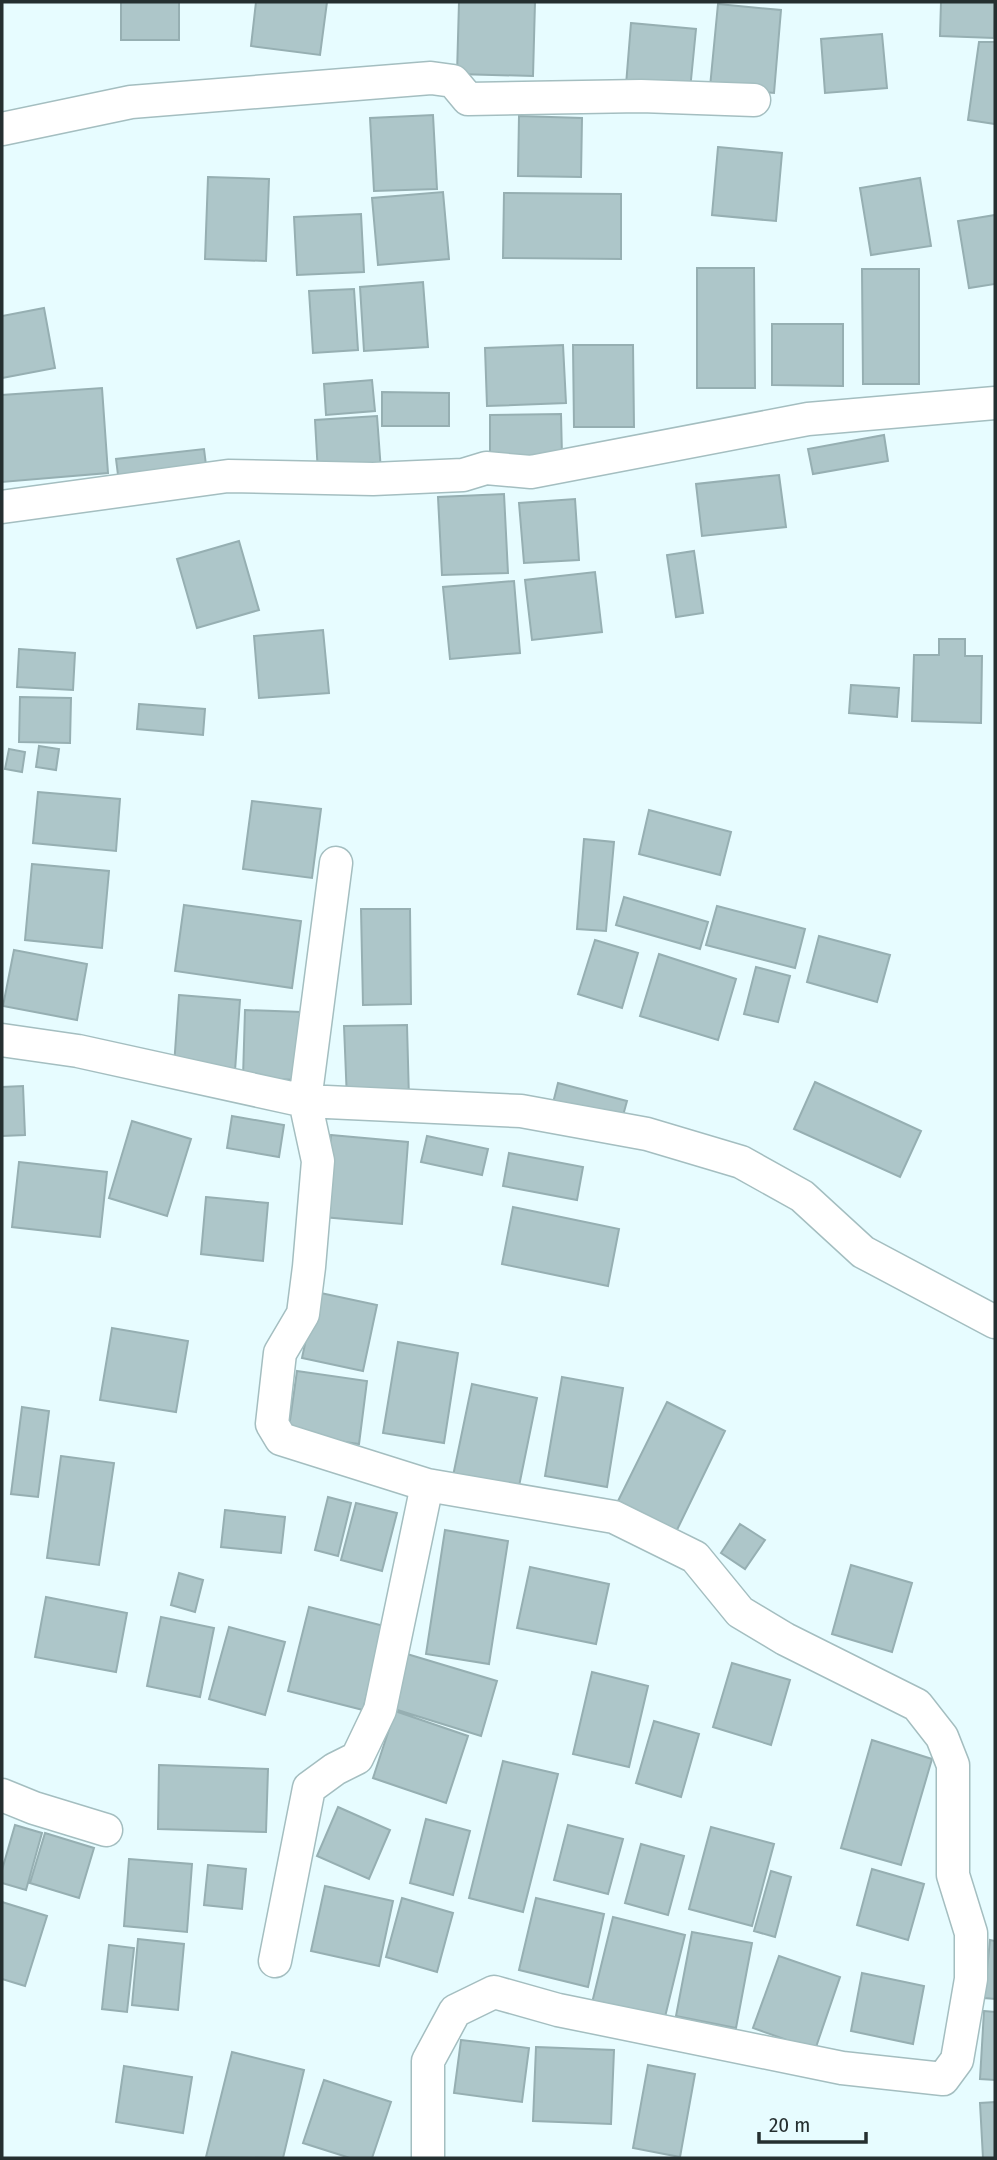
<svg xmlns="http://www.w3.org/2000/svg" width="997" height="2160" font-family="'Fira Sans Condensed',sans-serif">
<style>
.building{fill:#adc6c9;stroke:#96afb2;stroke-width:2}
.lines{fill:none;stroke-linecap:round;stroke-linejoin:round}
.street-casing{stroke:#a4bec0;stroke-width:35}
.street{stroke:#fff;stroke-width:32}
</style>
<rect width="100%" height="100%" fill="#e7fcff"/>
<!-- building -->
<path class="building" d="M 121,2 L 179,2 L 179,40 L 121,40 Z
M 256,2 L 327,2 L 320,55 L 251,46 Z
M 459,2 L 535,2 L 533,76 L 457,74 Z
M 941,2 L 995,2 L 994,38 L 940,36 Z
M 718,4 L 781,10 L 774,93 L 710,87 Z
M 631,23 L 696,29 L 690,90 L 626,85 Z
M 882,34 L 887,88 L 825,93 L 821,39 Z
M 979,42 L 995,42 L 995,124 L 968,120 Z
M 433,115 L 437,189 L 374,191 L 370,118 Z
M 519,116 L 582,118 L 581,177 L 518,176 Z
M 718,147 L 782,153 L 776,221 L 712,215 Z
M 208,177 L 269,179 L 266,261 L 205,259 Z
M 920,178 L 931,246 L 871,255 L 860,188 Z
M 443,192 L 449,259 L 378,265 L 372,198 Z
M 504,193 L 621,194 L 621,259 L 503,258 Z
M 361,214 L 364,272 L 297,275 L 294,217 Z
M 995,215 L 995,284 L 969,288 L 958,221 Z
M 697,268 L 754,268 L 755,388 L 697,388 Z
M 862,269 L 919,269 L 919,384 L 863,384 Z
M 423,282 L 428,347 L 364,351 L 360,287 Z
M 354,289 L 358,350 L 313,353 L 309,291 Z
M 44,308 L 55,368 L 2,378 L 2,316 Z
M 772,324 L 843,324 L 843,386 L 772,385 Z
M 563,345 L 566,403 L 487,406 L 485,348 Z
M 573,345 L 633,345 L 634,427 L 574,427 Z
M 372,380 L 375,411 L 326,415 L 324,384 Z
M 102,388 L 108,473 L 2,482 L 2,395 Z
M 382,392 L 449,393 L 449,426 L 382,426 Z
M 561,414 L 562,456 L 490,457 L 490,415 Z
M 377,416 L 381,471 L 318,474 L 315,420 Z
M 884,435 L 888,461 L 813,474 L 808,449 Z
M 204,449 L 207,473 L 119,483 L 116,459 Z
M 779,475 L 786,527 L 702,536 L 696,484 Z
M 504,494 L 508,573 L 442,575 L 438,497 Z
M 575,499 L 579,560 L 524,563 L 519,503 Z
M 239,541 L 259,610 L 197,628 L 177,559 Z
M 694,551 L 703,613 L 676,617 L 667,555 Z
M 595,572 L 602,632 L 532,640 L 525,580 Z
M 514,581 L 520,653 L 450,659 L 443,587 Z
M 323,630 L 329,693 L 259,698 L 254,636 Z
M 939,639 L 965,639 L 965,656 L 982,656 L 981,723 L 912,721 L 914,655 L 939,655 Z
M 19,649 L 75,653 L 73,690 L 17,687 Z
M 851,685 L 899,688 L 897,717 L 849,713 Z
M 20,697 L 71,698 L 70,743 L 19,742 Z
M 139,704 L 205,709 L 203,735 L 137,729 Z
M 39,746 L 59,749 L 56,770 L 36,767 Z
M 9,749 L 25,752 L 22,772 L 5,769 Z
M 38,792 L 120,799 L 116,851 L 33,843 Z
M 252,801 L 321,809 L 312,878 L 243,869 Z
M 649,810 L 731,832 L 720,875 L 639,854 Z
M 584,839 L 614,842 L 606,931 L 577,929 Z
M 32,864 L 109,871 L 102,948 L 25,940 Z
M 624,897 L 708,922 L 700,949 L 616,925 Z
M 184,905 L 301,921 L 292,988 L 175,971 Z
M 717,906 L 805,929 L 795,968 L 706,945 Z
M 361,909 L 410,909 L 411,1004 L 363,1005 Z
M 819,936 L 890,955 L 877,1002 L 807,982 Z
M 595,940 L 638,953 L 622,1008 L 578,994 Z
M 14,950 L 87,964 L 77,1020 L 3,1006 Z
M 659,954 L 736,979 L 718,1040 L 640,1016 Z
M 756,967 L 790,976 L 778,1022 L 744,1014 Z
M 179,995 L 240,1000 L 235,1071 L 174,1066 Z
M 245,1010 L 302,1012 L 300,1080 L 243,1078 Z
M 407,1025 L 409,1099 L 347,1100 L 344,1026 Z
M 815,1082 L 921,1131 L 900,1177 L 794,1129 Z
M 558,1083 L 627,1101 L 616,1141 L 548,1123 Z
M 23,1086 L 25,1135 L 2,1136 L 2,1087 Z
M 232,1116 L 284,1125 L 279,1157 L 227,1148 Z
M 132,1121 L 191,1139 L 167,1216 L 109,1198 Z
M 331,1135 L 408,1142 L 402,1224 L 323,1217 Z
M 427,1136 L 488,1149 L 482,1175 L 421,1162 Z
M 509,1153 L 583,1167 L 577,1200 L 503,1186 Z
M 19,1162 L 107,1172 L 100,1237 L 12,1227 Z
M 206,1197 L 268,1203 L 263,1261 L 201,1254 Z
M 513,1207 L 619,1229 L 608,1286 L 502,1264 Z
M 316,1292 L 377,1305 L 363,1371 L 302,1358 Z
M 112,1328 L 188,1341 L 176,1412 L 100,1400 Z
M 398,1342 L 458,1353 L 444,1443 L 383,1433 Z
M 297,1371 L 367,1381 L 359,1444 L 288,1434 Z
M 562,1377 L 623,1388 L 607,1487 L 545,1476 Z
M 472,1384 L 537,1398 L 518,1491 L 453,1476 Z
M 667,1402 L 725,1431 L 675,1534 L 616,1505 Z
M 22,1407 L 49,1411 L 38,1497 L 11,1494 Z
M 61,1456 L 114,1463 L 99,1565 L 47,1558 Z
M 328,1497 L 351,1503 L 338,1556 L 315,1550 Z
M 356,1503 L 397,1513 L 382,1571 L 341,1560 Z
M 225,1510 L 285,1517 L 281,1553 L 221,1547 Z
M 740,1524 L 765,1540 L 745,1569 L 721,1553 Z
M 445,1530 L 508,1541 L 489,1664 L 426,1654 Z
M 851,1565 L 912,1583 L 892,1652 L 832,1634 Z
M 530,1567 L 609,1584 L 596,1644 L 517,1628 Z
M 179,1573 L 203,1580 L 195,1612 L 171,1605 Z
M 46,1597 L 127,1613 L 116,1672 L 35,1657 Z
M 309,1607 L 384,1626 L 363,1710 L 288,1691 Z
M 161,1617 L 214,1628 L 200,1697 L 147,1686 Z
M 229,1627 L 285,1642 L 265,1715 L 209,1699 Z
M 407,1654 L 497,1681 L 481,1736 L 391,1708 Z
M 732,1663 L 790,1680 L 771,1745 L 713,1727 Z
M 592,1672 L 648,1686 L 629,1767 L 573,1754 Z
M 395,1711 L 468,1736 L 446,1803 L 373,1778 Z
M 654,1721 L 699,1734 L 681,1797 L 636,1783 Z
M 872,1740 L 932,1759 L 901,1865 L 841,1848 Z
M 503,1761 L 558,1774 L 523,1912 L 469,1898 Z
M 159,1765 L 268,1769 L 266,1832 L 158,1829 Z
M 338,1807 L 390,1830 L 369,1879 L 317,1856 Z
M 426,1819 L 470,1831 L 453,1895 L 410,1883 Z
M 15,1825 L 42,1833 L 26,1890 L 2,1883 L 2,1870 Z
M 568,1825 L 623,1839 L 608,1894 L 554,1880 Z
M 711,1827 L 774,1844 L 752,1926 L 689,1909 Z
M 45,1833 L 94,1848 L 79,1898 L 30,1883 Z
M 641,1844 L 684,1856 L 668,1915 L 625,1903 Z
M 129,1859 L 192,1864 L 187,1932 L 124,1926 Z
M 208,1865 L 246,1869 L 242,1909 L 204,1905 Z
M 872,1869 L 924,1884 L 908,1940 L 857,1925 Z
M 771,1871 L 791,1877 L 775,1937 L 754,1931 Z
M 325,1886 L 393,1901 L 379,1966 L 311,1951 Z
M 402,1898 L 453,1913 L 437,1972 L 386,1957 Z
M 536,1898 L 604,1914 L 588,1987 L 519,1970 Z
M 2,1902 L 47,1916 L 25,1986 L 2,1979 Z
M 613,1917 L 685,1935 L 664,2021 L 592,2003 Z
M 692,1932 L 752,1943 L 736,2028 L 676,2016 Z
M 138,1939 L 184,1944 L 178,2010 L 132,2005 Z
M 990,1940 L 995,1941 L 995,1999 L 984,1998 Z
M 109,1945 L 134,1948 L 127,2012 L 102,2009 Z
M 779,1956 L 840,1977 L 815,2050 L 753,2028 Z
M 862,1973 L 924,1986 L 913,2044 L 851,2031 Z
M 984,2011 L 995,2012 L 995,2080 L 980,2079 Z
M 461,2040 L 529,2048 L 522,2102 L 454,2093 Z
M 536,2047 L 614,2050 L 611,2124 L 533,2121 Z
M 232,2052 L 304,2070 L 283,2158 L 206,2157 Z
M 648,2065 L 695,2074 L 680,2157 L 633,2148 Z
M 124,2066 L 192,2077 L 183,2133 L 116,2122 Z
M 324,2080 L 391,2102 L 372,2158 L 350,2158 L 303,2143 Z
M 995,2102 L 995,2158 L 983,2158 L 980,2103 Z"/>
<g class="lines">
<defs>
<path id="street" d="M 2,129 L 131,102 L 431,78 L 453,81 L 468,99 L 641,96 L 754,100
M 2,507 L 228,476 L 373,479 L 463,475 L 486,468 L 531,472 L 808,419 L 995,403
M 336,863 L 305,1101 L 318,1161 L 309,1267 L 303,1314 L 280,1353 L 272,1424 L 281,1439 L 427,1485 L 614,1517 L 695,1557 L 740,1612 L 785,1639 L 917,1705 L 942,1737 L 953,1765 L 953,1875 L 971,1933 L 971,1979 L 957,2060 L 943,2079 L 842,2068 L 558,2010 L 494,1992 L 455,2011 L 428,2061 L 428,2158
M 2,1040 L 78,1051 L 305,1101 L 521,1111 L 647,1134 L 741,1162 L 802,1196 L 863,1252 L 995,1322
M 2,1795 L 34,1808 L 106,1830
M 275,1961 L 309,1788 L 335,1769 L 357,1758 L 380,1710 L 427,1485"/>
</defs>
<!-- street casing -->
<use href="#street" class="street-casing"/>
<!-- street -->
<use href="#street" class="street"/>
</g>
<!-- border -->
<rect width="997" height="2160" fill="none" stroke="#252f30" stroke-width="7"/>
<!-- scale -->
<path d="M759 2132v10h107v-10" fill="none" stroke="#252f30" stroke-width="3.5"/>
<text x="769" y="2132" font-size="21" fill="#252f30" stroke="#e7fcff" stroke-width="5" paint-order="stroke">20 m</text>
</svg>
